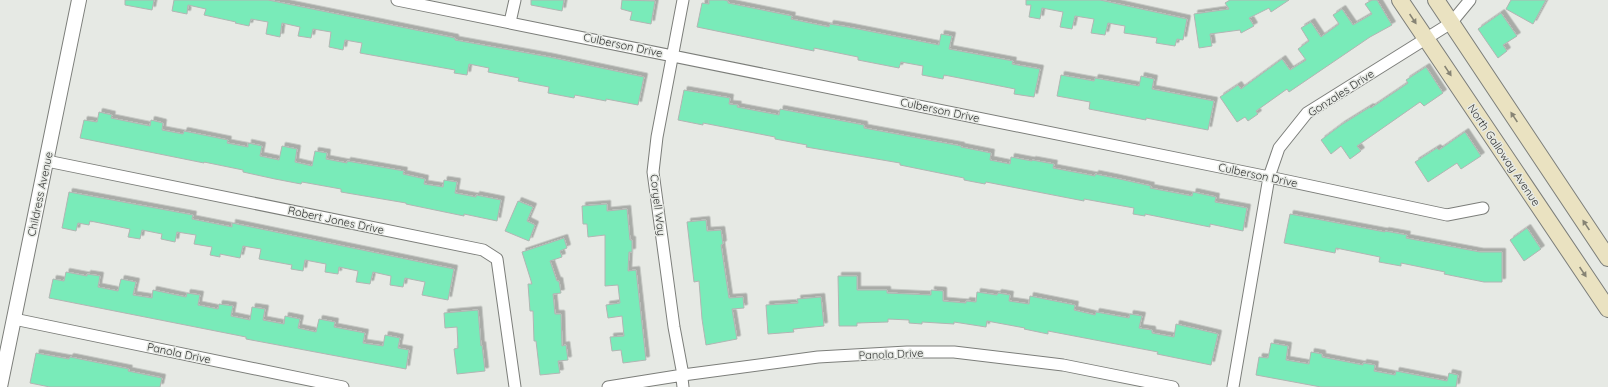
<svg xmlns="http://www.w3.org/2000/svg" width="1608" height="387" font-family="Quicksand,sans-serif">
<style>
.building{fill:#79ebb9;stroke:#b1b6b3;filter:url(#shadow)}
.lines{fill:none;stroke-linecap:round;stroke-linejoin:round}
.minor-casing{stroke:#7c7e7a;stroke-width:13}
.tertiary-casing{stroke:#7c7e7a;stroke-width:16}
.secondary-casing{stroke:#7c7e7a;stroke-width:18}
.minor{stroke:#fff;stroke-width:11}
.tertiary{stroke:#fff;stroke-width:14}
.secondary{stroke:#eae2c1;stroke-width:16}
.oneway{fill:#868374}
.labels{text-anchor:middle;stroke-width:3;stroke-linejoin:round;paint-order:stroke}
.street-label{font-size:11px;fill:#353635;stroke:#e6e9e4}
</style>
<defs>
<filter id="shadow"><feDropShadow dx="3.5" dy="-3.5" stdDeviation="0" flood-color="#0004"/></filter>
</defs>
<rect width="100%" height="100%" fill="#e6e9e4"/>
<!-- building -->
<path class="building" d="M 125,0 L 154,0 L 152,10 L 125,5 Z
M 174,0 L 268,0 L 455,38 L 455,40 L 549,57 L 644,77 L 638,105 L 606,99 L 606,101 L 575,95 L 574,98 L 548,93 L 549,87 L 518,81 L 519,78 L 488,72 L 489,68 L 469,64 L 467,75 L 454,73 L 455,70 L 360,53 L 362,43 L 345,40 L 343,50 L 329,47 L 331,32 L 313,29 L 311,38 L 298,36 L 300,27 L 282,23 L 280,37 L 266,34 L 268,22 L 251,19 L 249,26 L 235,23 L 236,22 L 204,15 L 206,9 L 188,5 L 187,14 L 172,11 Z
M 531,0 L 564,0 L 562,11 L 531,5 Z
M 622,0 L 655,1 L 651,24 L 630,20 L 632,12 L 621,9 Z
M 709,0 L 724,0 L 728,1 L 728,3 L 792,16 L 791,19 L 829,27 L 830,24 L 848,27 L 939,45 L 941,34 L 952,36 L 949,49 L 1013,61 L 1012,64 L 1040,69 L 1034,97 L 1014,94 L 1015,89 L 985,83 L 944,75 L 943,79 L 922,75 L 923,66 L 901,62 L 899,68 L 858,60 L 858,57 L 814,48 L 814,51 L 697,27 L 702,3 L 709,4 Z
M 1026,0 L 1100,0 L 1187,19 L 1183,40 L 1177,39 L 1175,46 L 1156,43 L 1157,38 L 1124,33 L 1125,26 L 1108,23 L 1105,35 L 1091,33 L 1094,19 L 1075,16 L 1072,29 L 1060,27 L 1063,12 L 1042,8 L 1040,19 L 1029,17 L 1031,5 L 1026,5 Z
M 1230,0 L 1289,0 L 1271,12 L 1269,8 L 1249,18 L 1254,26 L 1241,33 L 1240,30 L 1210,34 L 1212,46 L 1199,48 L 1194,14 L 1229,9 L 1225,3 Z
M 1372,0 L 1377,0 L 1392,25 L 1370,37 L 1289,92 L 1287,89 L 1256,111 L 1258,114 L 1248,121 L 1245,117 L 1237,122 L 1220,97 L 1238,85 L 1241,89 L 1282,59 L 1290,70 L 1306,60 L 1298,49 L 1309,41 L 1301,28 L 1311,22 L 1321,37 L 1339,24 L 1333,15 L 1342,9 L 1353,25 L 1372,14 L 1365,4 Z
M 1511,0 L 1546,0 L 1533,24 L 1506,9 Z
M 1501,13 L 1517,36 L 1503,45 L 1507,51 L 1498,58 L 1478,29 Z
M 1426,67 L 1443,93 L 1424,106 L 1420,102 L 1357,146 L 1361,151 L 1350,159 L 1341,146 L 1331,154 L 1321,140 L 1341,125 L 1370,107 L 1371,108 L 1408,83 L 1406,80 Z
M 1061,75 L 1094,81 L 1095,78 L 1139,86 L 1141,76 L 1154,79 L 1152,89 L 1214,101 L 1208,130 L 1146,118 L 1146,120 L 1089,109 L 1090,102 L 1057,96 Z
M 684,90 L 730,98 L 729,104 L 738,105 L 737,107 L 779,115 L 780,109 L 864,125 L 864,128 L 961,146 L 961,147 L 991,153 L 990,160 L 1010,164 L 1011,157 L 1032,161 L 1032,160 L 1054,164 L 1053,168 L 1095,176 L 1095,174 L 1115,178 L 1151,186 L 1150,188 L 1192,196 L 1193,192 L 1216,197 L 1215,202 L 1247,208 L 1243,231 L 1210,224 L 1210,227 L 1145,214 L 1145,216 L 1133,214 L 1134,208 L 1084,199 L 1084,201 L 986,182 L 985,184 L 964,180 L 964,178 L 900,165 L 900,163 L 806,147 L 807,145 L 775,139 L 775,137 L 703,123 L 703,125 L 678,120 Z
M 99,112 L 112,115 L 111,118 L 150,126 L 151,120 L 163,123 L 162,130 L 183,134 L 184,131 L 228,140 L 227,143 L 248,147 L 248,143 L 262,146 L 260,156 L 279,160 L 282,146 L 297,149 L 295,162 L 312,166 L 315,151 L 327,153 L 326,159 L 347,163 L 347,161 L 404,171 L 403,174 L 425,179 L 424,184 L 443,187 L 444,180 L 457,182 L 455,193 L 476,197 L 476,195 L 501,200 L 497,221 L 464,214 L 464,216 L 406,204 L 406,203 L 341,192 L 341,189 L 302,182 L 301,184 L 275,179 L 243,172 L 243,170 L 204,162 L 204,163 L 80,138 L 84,120 L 97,122 Z
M 1465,132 L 1481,156 L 1461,169 L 1457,163 L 1428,182 L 1415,162 L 1437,148 L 1439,150 Z
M 69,192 L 193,215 L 192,219 L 232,227 L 232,223 L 454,269 L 448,300 L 422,295 L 425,282 L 405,278 L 403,287 L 390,285 L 391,276 L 373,272 L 370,284 L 356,282 L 358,271 L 339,267 L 338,274 L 325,272 L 326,264 L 305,260 L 303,271 L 291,269 L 292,265 L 259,259 L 261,249 L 243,246 L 240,258 L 220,254 L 220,257 L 210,255 L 212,247 L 194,244 L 196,235 L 177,232 L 175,242 L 161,239 L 162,234 L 142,230 L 140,239 L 128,237 L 130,229 L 90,221 L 89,225 L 78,223 L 76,231 L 62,228 Z
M 518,201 L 533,207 L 527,221 L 535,225 L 529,241 L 505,231 Z
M 607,204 L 607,211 L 627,209 L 630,240 L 632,240 L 632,252 L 629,252 L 628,271 L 636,270 L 646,360 L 623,363 L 621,350 L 612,351 L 610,337 L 624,336 L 622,316 L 608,318 L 606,305 L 620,303 L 618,285 L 605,286 L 605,235 L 588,237 L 587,224 L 583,224 L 582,206 Z
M 1290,214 L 1385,232 L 1385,231 L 1407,235 L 1406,238 L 1480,252 L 1502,252 L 1502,282 L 1484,282 L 1444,274 L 1445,272 L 1401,263 L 1401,266 L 1379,262 L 1380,257 L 1336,248 L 1335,253 L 1284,243 Z
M 706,220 L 707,231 L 721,230 L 723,244 L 721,245 L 729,298 L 743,297 L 744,308 L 732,309 L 737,339 L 706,345 L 702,319 L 699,281 L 694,282 L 687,222 Z
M 1527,228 L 1541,249 L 1524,261 L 1510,240 Z
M 564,238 L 567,248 L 560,251 L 562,257 L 550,261 L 557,281 L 559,281 L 561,293 L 553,294 L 555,314 L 561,314 L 562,346 L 566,345 L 568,360 L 558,361 L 560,373 L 540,375 L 536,341 L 534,341 L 533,311 L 530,311 L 528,284 L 532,284 L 522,252 Z
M 66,272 L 87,276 L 87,274 L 100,276 L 98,287 L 118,291 L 121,279 L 136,282 L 133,295 L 152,298 L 153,290 L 186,297 L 187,293 L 200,295 L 198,305 L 218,309 L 219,304 L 233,306 L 231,316 L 250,320 L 252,307 L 265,309 L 263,320 L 284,324 L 285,316 L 300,319 L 298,328 L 316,332 L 319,319 L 335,322 L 334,327 L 365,333 L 363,343 L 383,346 L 385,335 L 400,338 L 398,348 L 409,350 L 406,369 L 246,339 L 246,337 L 49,298 L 53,279 L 64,281 Z
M 838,276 L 857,276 L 857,290 L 887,290 L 887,293 L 931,295 L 931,290 L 943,291 L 943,301 L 966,303 L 966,301 L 976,302 L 977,292 L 997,295 L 998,293 L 1010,295 L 1009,301 L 1029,304 L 1030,296 L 1075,305 L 1074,310 L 1095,315 L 1096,312 L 1129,318 L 1130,314 L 1142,316 L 1139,328 L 1152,330 L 1152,333 L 1174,337 L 1176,324 L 1218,334 L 1211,365 L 1157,354 L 1158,352 L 1048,331 L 1048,334 L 1024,329 L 1025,328 L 987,321 L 986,327 L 954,322 L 954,324 L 922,322 L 922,324 L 909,323 L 909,320 L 888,319 L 888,322 L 857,323 L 857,326 L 839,326 Z
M 821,297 L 824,326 L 793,329 L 794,332 L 768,334 L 766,305 L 798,303 L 797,299 Z
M 478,310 L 481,346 L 482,345 L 485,371 L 457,374 L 454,349 L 458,348 L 457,327 L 445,328 L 444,313 Z
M 1271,343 L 1288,346 L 1286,360 L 1309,364 L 1311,352 L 1322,354 L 1322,357 L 1363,365 L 1363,363 L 1375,365 L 1374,371 L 1395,375 L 1396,371 L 1447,381 L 1449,373 L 1458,375 L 1456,387 L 1321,387 L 1256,375 L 1259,357 L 1268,358 Z
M 36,353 L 69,359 L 70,357 L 129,369 L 128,371 L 162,378 L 160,387 L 50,387 L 30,383 Z"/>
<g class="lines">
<defs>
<path id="minor" d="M 397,0 L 1269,177 L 1447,215 L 1483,208
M 683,0 L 657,137 L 653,172 L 674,327 L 683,375 L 682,378 L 683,387
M 510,22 L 515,0
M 47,161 L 483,250 L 497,259 L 515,387
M 14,319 L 343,387
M 608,387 L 683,375 L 818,357 L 907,352 L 954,352 L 1063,365 L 1173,387
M 1233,387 L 1269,177 L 1279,148 L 1307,113 L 1451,23 L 1470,0"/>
<path id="tertiary" d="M 0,387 L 79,0"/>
<path id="secondary" d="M 1400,0 L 1608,309
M 1436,0 L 1608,258"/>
</defs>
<!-- minor casing -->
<use href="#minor" class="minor-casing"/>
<!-- tertiary casing -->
<use href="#tertiary" class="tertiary-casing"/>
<!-- secondary casing -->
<use href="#secondary" class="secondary-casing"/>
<!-- minor -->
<use href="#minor" class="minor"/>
<!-- tertiary -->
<use href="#tertiary" class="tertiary"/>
<!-- secondary -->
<use href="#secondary" class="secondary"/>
</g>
<!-- one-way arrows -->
<defs><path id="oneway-solid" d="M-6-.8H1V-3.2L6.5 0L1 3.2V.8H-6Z"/></defs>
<g class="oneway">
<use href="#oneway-solid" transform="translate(1413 19) rotate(56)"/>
<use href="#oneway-solid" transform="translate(1448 71) rotate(56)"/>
<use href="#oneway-solid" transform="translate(1514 117) rotate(-124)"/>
<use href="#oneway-solid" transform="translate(1586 225) rotate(-124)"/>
<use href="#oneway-solid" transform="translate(1583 272) rotate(56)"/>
</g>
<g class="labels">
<!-- street labels -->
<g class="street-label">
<text transform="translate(623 45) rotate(12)" y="4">Culberson Drive</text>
<text transform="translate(1341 93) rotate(-33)" y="4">Gonzales Drive</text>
<text transform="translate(940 110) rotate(12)" y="4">Culberson Drive</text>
<text transform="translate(1504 155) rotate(56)" y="4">North Galloway Avenue</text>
<text transform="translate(1258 175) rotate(12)" y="4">Culberson Drive</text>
<text transform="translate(40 194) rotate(-78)" y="4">Childress Avenue</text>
<text transform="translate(658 205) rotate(83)" y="4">Coryell Way</text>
<text transform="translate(336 220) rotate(12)" y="4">Robert Jones Drive</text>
<text transform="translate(179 353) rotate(12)" y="4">Panola Drive</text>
<text transform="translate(891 354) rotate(-2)" y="4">Panola Drive</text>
</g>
</g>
</svg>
